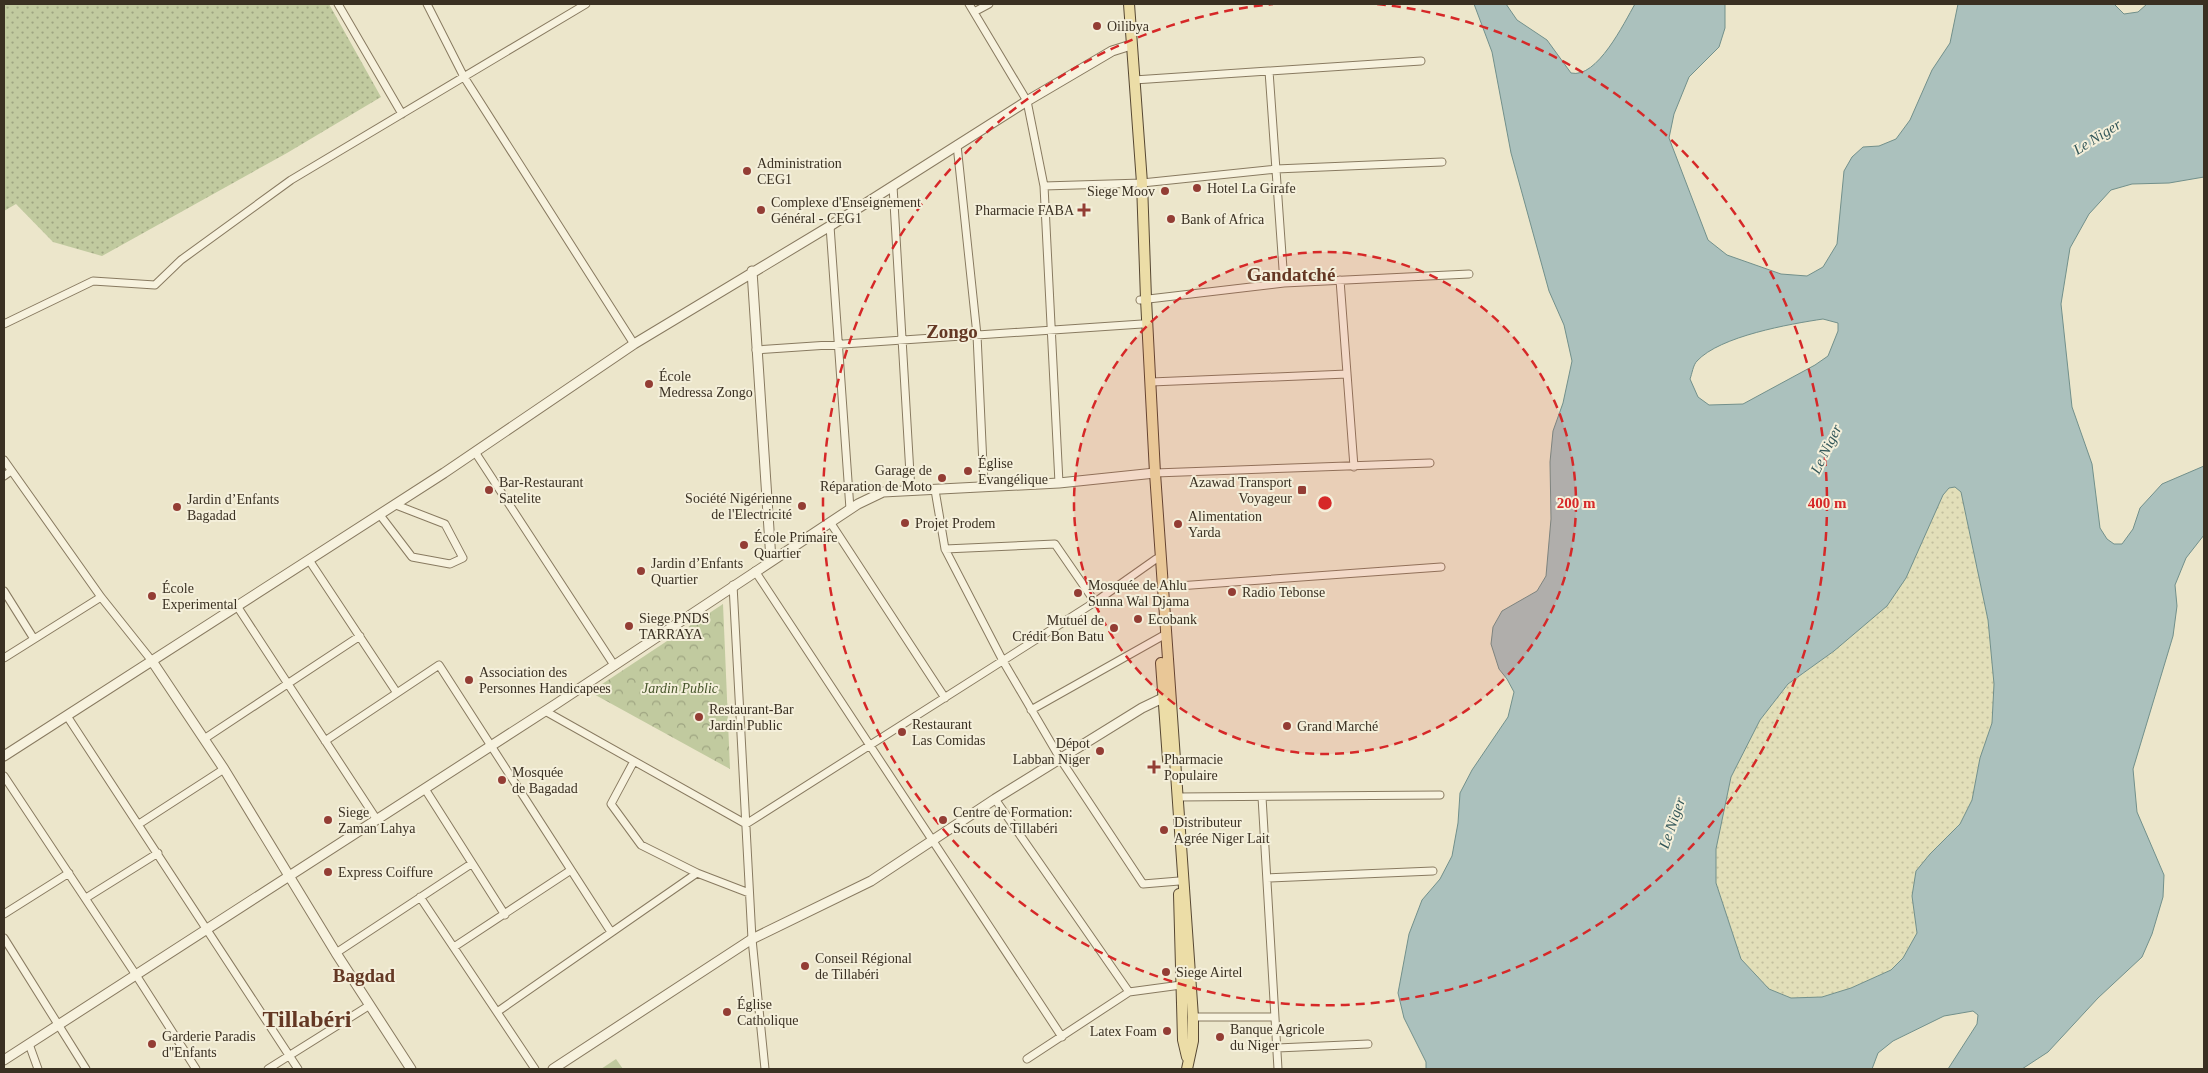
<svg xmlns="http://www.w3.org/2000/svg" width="2208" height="1073" font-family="Georgia,serif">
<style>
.farmland{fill:url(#farmland-dots)}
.grass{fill:url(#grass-dots)}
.park{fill:url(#park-crowns)}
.pitch{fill:#c1ca9f}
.water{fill:#abc1bd;stroke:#72908b;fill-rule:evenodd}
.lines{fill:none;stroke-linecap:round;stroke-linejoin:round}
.minor-casing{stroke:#887a60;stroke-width:9}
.tertiary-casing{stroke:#887a60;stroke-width:11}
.primary-casing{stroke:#574833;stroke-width:12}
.minor{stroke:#f7f2de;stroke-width:7}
.tertiary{stroke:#f7f2de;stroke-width:9}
.primary{stroke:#ecdda7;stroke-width:10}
.ring{fill:none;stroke:#d62828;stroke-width:2.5;stroke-dasharray:9 6}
.poi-dot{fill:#933d34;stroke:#f4efda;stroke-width:2}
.labels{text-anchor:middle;stroke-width:4;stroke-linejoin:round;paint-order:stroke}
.poi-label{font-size:14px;fill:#3a3022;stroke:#f4efda;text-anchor:start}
.park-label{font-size:14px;font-style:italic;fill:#46552a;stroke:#f4efda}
.water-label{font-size:15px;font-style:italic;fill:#335759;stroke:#f4efda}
.district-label{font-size:19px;font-weight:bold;fill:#643824;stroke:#f4efda}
.town-label{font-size:24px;font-weight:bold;fill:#643824;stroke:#f4efda}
.centre{fill:#d62828;stroke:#f4efda;stroke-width:2.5}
.ring-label{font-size:15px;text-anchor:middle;font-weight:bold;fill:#d62828;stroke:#f4efda;stroke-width:4;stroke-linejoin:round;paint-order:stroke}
</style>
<defs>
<pattern id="farmland-dots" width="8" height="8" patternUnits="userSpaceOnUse" patternTransform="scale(1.25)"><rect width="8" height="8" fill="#e2dfb9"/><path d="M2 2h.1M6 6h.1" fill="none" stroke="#c3c09f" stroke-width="1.8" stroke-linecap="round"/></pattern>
<pattern id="grass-dots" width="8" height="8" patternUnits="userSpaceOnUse" patternTransform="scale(1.25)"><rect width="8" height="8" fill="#c1ca9f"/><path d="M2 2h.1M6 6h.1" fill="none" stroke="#9ea481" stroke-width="1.8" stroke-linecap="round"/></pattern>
<pattern id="park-crowns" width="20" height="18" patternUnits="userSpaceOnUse" patternTransform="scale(1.25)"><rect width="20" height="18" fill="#c1ca9f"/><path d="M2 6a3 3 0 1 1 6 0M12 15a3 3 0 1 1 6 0" fill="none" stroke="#9ea481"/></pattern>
</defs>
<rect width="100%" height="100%" fill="#ece6cb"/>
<!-- farmland -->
<path class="farmland" d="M 1949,487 L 1955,487 L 1961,491 L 1988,620 L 1994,684 L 1992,723 L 1980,758 L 1972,800 L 1960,824 L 1930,854 L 1912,896 L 1917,933 L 1903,958 L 1891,970 L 1851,988 L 1822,997 L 1791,998 L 1769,989 L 1741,959 L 1716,883 L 1716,849 L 1731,777 L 1760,720 L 1789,684 L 1834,651 L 1906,578 L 1943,495 Z"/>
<!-- grass -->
<path class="grass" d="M 4,4 L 329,4 L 381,97 L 287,153 L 102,256 L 53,242 L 16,204 L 4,211 Z"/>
<!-- park -->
<path class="park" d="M 723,604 L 730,769 L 590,692 Z"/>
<!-- pitch -->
<path class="pitch" d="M 616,1059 L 623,1069 L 601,1069 Z"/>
<!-- water -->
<path class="water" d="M 1474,4 L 1506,4 L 1517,20 L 1547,40 L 1571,73 C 1597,79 1624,23 1635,4 L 1725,4 L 1725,28 L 1719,47 L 1689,77 L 1674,114 L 1669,138 L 1708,240 L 1727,255 L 1781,274 L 1807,276 L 1823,267 L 1837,244 L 1844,171 L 1852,157 L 1863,147 L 1879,146 L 1896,139 L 1910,120 L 1932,70 L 1950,43 L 1958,4 L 2114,4 L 2124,14 L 2138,12 L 2147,4 L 2204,4 L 2204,177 L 2169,183 L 2132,184 L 2111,190 L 2089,214 L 2070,248 L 2061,304 L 2072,407 L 2092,464 L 2100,528 L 2107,539 L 2114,544 L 2122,544 L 2133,529 L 2140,508 L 2162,484 L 2204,466 L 2204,535 L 2186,558 L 2175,585 L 2177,606 L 2173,636 L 2133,769 L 2137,812 L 2164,875 L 2163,897 L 2152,934 L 2142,957 L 2098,998 L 2048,1052 L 2022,1069 L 1948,1069 L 1977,1024 L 1978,1015 L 1973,1011 L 1944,1016 L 1893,1041 L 1878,1053 L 1872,1069 L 1426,1069 L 1426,1062 L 1404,1018 L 1398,993 L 1409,934 L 1422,900 L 1440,879 L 1452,856 L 1458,823 L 1460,793 L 1472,770 L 1508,717 L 1514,692 L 1507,679 L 1499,669 L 1491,644 L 1493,627 L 1502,611 L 1537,591 L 1546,576 L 1551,519 L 1550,462 L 1553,431 L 1563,403 L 1572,361 L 1564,325 L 1549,291 L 1511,153 L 1492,52 ZM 1823,319 L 1838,323 L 1838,331 L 1828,356 L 1815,365 L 1743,404 L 1709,405 L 1698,397 L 1690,379 C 1692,374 1693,365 1697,361 C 1720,336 1790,324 1823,319 ZM 1955,487 L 1961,492 L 1988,620 L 1994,684 L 1992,723 L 1980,758 L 1972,800 L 1960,824 L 1930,854 L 1916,871 L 1912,896 L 1917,933 L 1903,958 L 1891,970 L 1851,988 L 1822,997 L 1791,998 L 1769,989 L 1741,959 L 1716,883 L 1716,849 L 1731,777 L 1760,720 L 1788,684 L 1834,651 L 1887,606 L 1906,578 L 1943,495 L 1949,488 Z"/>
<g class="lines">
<defs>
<path id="minor" d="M 338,4 L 402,114
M 427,4 L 464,77 L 634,344
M 969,4 L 1027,101 L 1044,186 L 1059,483
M 974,12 L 989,4
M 1269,71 L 1284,283
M 1134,80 L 1421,61
M 957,145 L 977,335 L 984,487
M 893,186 L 911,491
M 1044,186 L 1142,183 L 1276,169 L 1442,162
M 830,226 L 850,509
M 1340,280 L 1354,467
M 1140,300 L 1284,283 L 1469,274
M 4,324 L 93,281 L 155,285 L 181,260 L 291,180 L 586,4
M 756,350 L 1142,324
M 1151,382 L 1347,374
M 475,452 L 614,665
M 4,460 L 101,597 L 152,661
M 1155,473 L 1430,463
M 4,476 L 11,471
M 935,490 L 945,549 L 1003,661 L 1061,760 L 1143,884 L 1179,881
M 380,515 L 412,557 L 450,564 L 463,558 L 445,524 L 396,505
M 830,522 L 945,698
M 945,549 L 1055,544 L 1095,602
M 309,560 L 397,693
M 755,571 L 1062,1037
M 733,585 L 752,939 L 765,1069
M 1164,587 L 1441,567
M 4,591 L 34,639
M 237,606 L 377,820
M 4,658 L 101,597
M 1031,710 L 1166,634
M 545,711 L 746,824 L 1095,602 L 1156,559
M 67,716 L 298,1069
M 204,739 L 360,636
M 325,741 L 439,665 L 611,932
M 634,761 L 611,804 L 641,845 L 697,873 L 749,893
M 4,776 L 136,975 L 196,1069
M 425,789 L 505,915
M 1178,797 L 1440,795
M 1262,797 L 1278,1069
M 995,799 L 1129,992
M 139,824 L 224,769
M 1267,878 L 1433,871
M 420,897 L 535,1069
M 86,898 L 158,853
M 4,914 L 69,873
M 4,938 L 86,1069
M 454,947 L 571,870
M 336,953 L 471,864
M 497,1012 L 697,873
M 1193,1017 L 1275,1017
M 29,1044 L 38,1069
M 1277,1048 L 1368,1044
M 1027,1059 L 1129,992 L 1181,985
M 268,1069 L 370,1005"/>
<path id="tertiary" d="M 752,271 L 771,560
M 152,661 L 224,769 L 336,953 L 411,1069
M 4,756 L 444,473 L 634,344 L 830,226 L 1027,101 L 1112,51 L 1131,45
M 4,1060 L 556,704 L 858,504 L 883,492 L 1059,483 L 1155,473
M 553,1069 L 752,939 L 871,881 L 995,799 L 1142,708 L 1169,695"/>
<path id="primary" d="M 1129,4 L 1142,183 L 1146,299 L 1155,473 L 1193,1017 L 1193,1041 L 1187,1069
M 1161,663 L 1168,760
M 1179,894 L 1183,1040 L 1187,1057"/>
</defs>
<!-- minor casing -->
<use href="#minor" class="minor-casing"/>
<!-- tertiary casing -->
<use href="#tertiary" class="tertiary-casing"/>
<!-- primary casing -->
<use href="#primary" class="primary-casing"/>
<!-- minor -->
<use href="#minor" class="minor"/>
<!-- tertiary -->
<use href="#tertiary" class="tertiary"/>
<!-- primary -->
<use href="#primary" class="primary"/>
</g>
<!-- distance rings -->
<circle cx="1325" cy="503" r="251" fill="#d62828" fill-opacity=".12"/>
<g class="ring">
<circle cx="1325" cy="503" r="251"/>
<path d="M1377 4A502 502 0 1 1 1273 4"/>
</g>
<!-- markers -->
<g class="poi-dot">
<circle cx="1097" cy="26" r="5"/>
<circle cx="747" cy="171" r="5"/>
<circle cx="1197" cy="188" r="5"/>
<circle cx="1165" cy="191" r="5"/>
<circle cx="761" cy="210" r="5"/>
<path d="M1081.5 202.5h5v5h5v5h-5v5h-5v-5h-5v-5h5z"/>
<circle cx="1171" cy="219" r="5"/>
<circle cx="649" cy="384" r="5"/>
<circle cx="968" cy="471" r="5"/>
<circle cx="942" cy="478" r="5"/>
<circle cx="489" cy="490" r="5"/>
<rect x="1297" y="485" width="10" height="10" rx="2.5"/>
<circle cx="802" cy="506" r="5"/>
<circle cx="177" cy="507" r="5"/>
<circle cx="905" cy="523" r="5"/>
<circle cx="1178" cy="524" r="5"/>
<circle cx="744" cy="545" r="5"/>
<circle cx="641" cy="571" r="5"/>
<circle cx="1232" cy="592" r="5"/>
<circle cx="1078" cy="593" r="5"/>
<circle cx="152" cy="596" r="5"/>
<circle cx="1138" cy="619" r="5"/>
<circle cx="629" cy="626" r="5"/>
<circle cx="1114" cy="628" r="5"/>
<circle cx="469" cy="680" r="5"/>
<circle cx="699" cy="717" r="5"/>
<circle cx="1287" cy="726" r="5"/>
<circle cx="902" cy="732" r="5"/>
<circle cx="1100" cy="751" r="5"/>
<path d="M1151.5 759.5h5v5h5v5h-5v5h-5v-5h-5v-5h5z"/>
<circle cx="502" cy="780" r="5"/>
<circle cx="328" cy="820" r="5"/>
<circle cx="943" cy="820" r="5"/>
<circle cx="1164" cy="830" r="5"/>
<circle cx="328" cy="872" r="5"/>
<circle cx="805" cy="966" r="5"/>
<circle cx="1166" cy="972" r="5"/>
<circle cx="727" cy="1012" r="5"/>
<circle cx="1167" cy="1031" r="5"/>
<circle cx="1220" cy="1037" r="5"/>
<circle cx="152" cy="1044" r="5"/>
</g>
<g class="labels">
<!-- poi labels -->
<g class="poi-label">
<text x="1107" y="31">Oilibya</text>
<text x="757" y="168">Administration<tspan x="757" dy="16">CEG1</tspan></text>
<text x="1207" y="193">Hotel La Girafe</text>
<text x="1155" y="196" text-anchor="end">Siege Moov</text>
<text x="771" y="207">Complexe d'Enseignement<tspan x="771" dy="16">Général - CEG1</tspan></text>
<text x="1074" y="215" text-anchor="end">Pharmacie FABA</text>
<text x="1181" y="224">Bank of Africa</text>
<text x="659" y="381">École<tspan x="659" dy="16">Medressa Zongo</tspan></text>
<text x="978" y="468">Église<tspan x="978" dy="16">Evangélique</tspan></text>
<text x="932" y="475" text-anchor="end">Garage de<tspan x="932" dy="16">Réparation de Moto</tspan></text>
<text x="499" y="487">Bar-Restaurant<tspan x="499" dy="16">Satelite</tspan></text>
<text x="1292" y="487" text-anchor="end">Azawad Transport<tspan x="1292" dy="16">Voyageur</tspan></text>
<text x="792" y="503" text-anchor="end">Société Nigérienne<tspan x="792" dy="16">de l'Electricité</tspan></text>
<text x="187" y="504">Jardin d’Enfants<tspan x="187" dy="16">Bagadad</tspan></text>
<text x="1188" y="521">Alimentation<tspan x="1188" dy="16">Yarda</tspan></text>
<text x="915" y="528">Projet Prodem</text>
<text x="754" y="542">École Primaire<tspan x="754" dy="16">Quartier</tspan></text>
<text x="651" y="568">Jardin d’Enfants<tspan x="651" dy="16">Quartier</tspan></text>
<text x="1088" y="590">Mosquée de Ahlu<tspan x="1088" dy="16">Sunna Wal Djama</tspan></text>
<text x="162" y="593">École<tspan x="162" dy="16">Experimental</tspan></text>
<text x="1242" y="597">Radio Tebonse</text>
<text x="639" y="623">Siege PNDS<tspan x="639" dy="16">TARRAYA</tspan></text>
<text x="1148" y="624">Ecobank</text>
<text x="1104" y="625" text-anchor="end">Mutuel de<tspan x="1104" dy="16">Crédit Bon Batu</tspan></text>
<text x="479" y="677">Association des<tspan x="479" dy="16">Personnes Handicapees</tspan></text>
<text x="709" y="714">Restaurant-Bar<tspan x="709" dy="16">Jardin Public</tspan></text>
<text x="912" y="729">Restaurant<tspan x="912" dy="16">Las Comidas</tspan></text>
<text x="1297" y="731">Grand Marché</text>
<text x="1090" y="748" text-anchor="end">Dépot<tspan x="1090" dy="16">Labban Niger</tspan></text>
<text x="1164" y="764">Pharmacie<tspan x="1164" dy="16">Populaire</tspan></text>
<text x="512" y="777">Mosquée<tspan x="512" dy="16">de Bagadad</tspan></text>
<text x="338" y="817">Siege<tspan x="338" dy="16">Zaman Lahya</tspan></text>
<text x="953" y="817">Centre de Formation:<tspan x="953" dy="16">Scouts de Tillabéri</tspan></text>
<text x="1174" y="827">Distributeur<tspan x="1174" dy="16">Agrée Niger Lait</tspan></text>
<text x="338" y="877">Express Coiffure</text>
<text x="815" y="963">Conseil Régional<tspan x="815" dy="16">de Tillabéri</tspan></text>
<text x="1176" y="977">Siege Airtel</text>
<text x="737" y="1009">Église<tspan x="737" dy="16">Catholique</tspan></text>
<text x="1230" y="1034">Banque Agricole<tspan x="1230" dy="16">du Niger</tspan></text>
<text x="1157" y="1036" text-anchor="end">Latex Foam</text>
<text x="162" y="1041">Garderie Paradis<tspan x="162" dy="16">d''Enfants</tspan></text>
</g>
<!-- park labels -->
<g class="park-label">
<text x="680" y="693">Jardin Public</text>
</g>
<!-- water labels -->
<g class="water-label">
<text transform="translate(2097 137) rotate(-32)" y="5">Le Niger</text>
<text transform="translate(1826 449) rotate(-64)" y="5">Le Niger</text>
<text transform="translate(1672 823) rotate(-71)" y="5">Le Niger</text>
</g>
<!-- district labels -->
<g class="district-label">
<text x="1291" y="281">Gandatché</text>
<text x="952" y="338">Zongo</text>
<text x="364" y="982">Bagdad</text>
</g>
<!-- town labels -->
<g class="town-label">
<text x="307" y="1027">Tillabéri</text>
</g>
</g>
<circle cx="1325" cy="503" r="8" class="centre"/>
<g class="ring-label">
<text x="1576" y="508">200 m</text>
<text x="1827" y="508">400 m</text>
</g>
<!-- border -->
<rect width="2208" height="1073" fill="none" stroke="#3a3022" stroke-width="10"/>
</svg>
